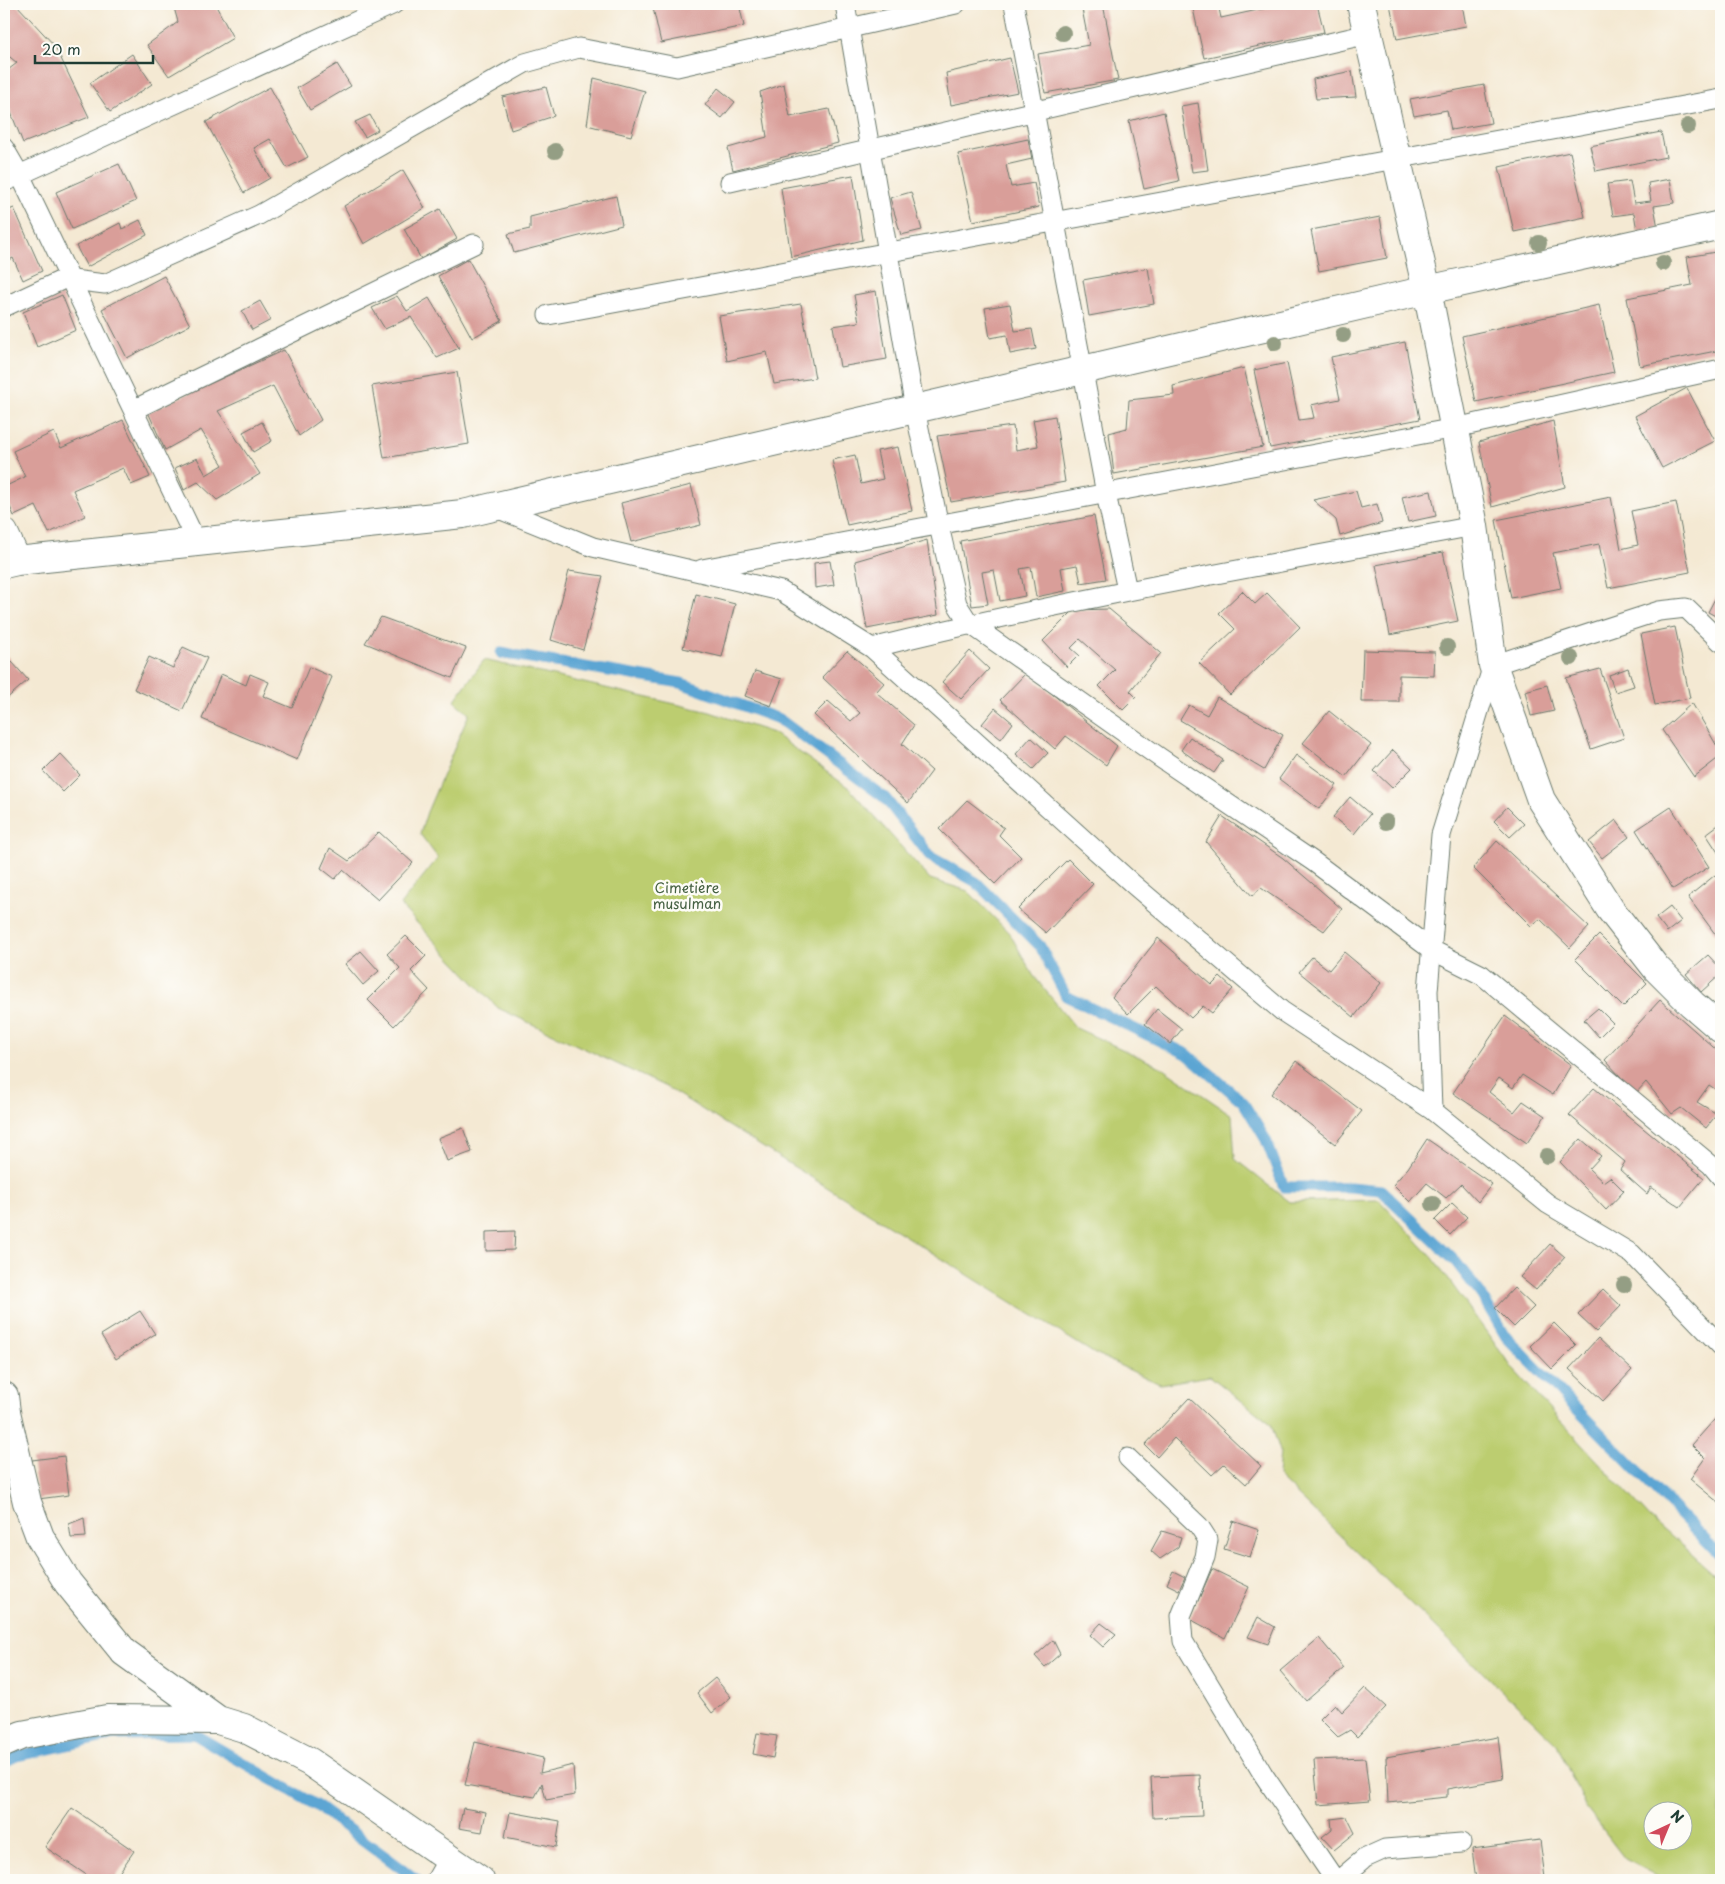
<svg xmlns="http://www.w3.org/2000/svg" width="1725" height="1884" font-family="'Playpen Sans',sans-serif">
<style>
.green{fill:#bccd6f;stroke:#6e8552;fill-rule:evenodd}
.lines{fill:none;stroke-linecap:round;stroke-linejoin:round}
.stream{stroke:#5ba5d3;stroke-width:11}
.building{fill:#d99e99}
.lane-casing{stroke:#6a796c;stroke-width:21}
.street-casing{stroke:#6a796c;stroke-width:30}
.lane{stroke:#fff;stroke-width:19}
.street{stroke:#fff;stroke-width:28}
.tree{fill:#949e84}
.labels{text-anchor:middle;stroke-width:5;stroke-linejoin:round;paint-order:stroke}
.park-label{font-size:14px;fill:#466143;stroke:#fdfcf7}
</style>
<rect width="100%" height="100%" fill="#fdfcf7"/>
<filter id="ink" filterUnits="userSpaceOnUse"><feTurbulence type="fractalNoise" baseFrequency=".02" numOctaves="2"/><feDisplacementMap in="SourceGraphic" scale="10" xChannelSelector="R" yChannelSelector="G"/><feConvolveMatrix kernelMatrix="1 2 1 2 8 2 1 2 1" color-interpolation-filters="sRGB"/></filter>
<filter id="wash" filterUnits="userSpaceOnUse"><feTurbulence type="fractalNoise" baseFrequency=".0096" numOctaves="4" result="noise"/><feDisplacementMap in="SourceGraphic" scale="20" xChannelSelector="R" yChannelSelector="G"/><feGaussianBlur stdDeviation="1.12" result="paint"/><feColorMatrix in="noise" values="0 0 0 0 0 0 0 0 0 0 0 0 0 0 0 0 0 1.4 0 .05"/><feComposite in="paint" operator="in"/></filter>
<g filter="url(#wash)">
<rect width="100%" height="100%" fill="#f4e9d3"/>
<!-- green -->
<path class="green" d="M 484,660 L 710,712 L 773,733 L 849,788 L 930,879 L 968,891 L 1010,934 L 1033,975 L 1076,1028 L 1163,1068 L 1232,1115 L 1235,1159 L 1289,1202 L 1379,1200 L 1433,1258 L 1513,1369 L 1649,1517 L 1721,1580 L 1721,1880 L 1666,1880 L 1625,1859 L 1585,1807 L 1557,1744 L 1278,1476 L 1280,1451 L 1271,1424 L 1210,1376 L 1160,1384 L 1095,1354 L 666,1087 L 498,1008 L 400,905 L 438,858 L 420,834 L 427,812 L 469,714 L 454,701 ZM 1652,1812 L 1682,1812 L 1682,1842 L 1652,1842 Z"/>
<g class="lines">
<!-- stream -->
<path class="stream" d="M 501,653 L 681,683 L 779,719 L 885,798 L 931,857 L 976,882 L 1040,946 L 1066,996 L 1187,1054 L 1243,1102 L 1266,1140 L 1284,1187 L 1350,1187 L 1381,1190 L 1456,1262 L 1482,1296 L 1506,1337 L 1721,1556
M 4,1762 L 16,1756 L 113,1735 L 194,1734 L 317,1806 L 417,1880"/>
</g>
<g id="blocks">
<!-- building -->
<path class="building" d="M 12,4 L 16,4 L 55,46 L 89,117 L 23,143 L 4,95 L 4,73 L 17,63 L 4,52 L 4,13 Z
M 173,4 L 215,4 L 233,38 L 169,76 L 147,45 L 178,22 Z
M 674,4 L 739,4 L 744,26 L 661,43 L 653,8 Z
M 1103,4 L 1118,80 L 1045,93 L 1038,54 L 1089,45 L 1082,9 Z
M 1192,4 L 1218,4 L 1221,18 L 1285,4 L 1317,4 L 1324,32 L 1204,58 Z
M 1390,4 L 1462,4 L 1466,26 L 1397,39 Z
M 132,54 L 152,84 L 110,112 L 90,83 Z
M 1010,58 L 1018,92 L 951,105 L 946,73 Z
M 337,64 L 351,86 L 310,110 L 297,88 Z
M 1352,71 L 1356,97 L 1316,99 L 1313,79 Z
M 594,78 L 645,91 L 631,136 L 587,125 Z
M 784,84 L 790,117 L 829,109 L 838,143 L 733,170 L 728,148 L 767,137 L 760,92 Z
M 1484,85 L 1491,123 L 1451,130 L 1447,110 L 1414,116 L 1410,99 Z
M 270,87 L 308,157 L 287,168 L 270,139 L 254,148 L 270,178 L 244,193 L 206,122 Z
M 546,87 L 554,116 L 511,130 L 502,97 Z
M 718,88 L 735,102 L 722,118 L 705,105 Z
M 1198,103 L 1208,170 L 1192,172 L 1181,106 Z
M 1164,112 L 1179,181 L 1144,189 L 1129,121 Z
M 370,115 L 378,130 L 365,137 L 355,122 Z
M 1661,132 L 1666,157 L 1596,171 L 1590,146 Z
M 1028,139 L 1032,159 L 1006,165 L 1011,187 L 1034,183 L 1039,207 L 973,221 L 958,154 Z
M 1570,152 L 1585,217 L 1514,232 L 1499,167 Z
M 119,164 L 136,201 L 72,229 L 56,192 Z
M 403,170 L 425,208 L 364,244 L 344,206 Z
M 853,175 L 863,240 L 791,257 L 781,188 Z
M 1670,179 L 1674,203 L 1654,206 L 1658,228 L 1637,231 L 1634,213 L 1613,216 L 1607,184 L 1630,181 L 1634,203 L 1651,201 L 1648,183 Z
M 911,192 L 922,230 L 901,235 L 890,198 Z
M 616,196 L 622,225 L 514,253 L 508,234 L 530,229 L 530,217 Z
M 14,208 L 42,271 L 23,280 L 13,258 L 4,263 L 4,212 Z
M 440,209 L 457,239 L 421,259 L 404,229 Z
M 1380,217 L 1387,258 L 1319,271 L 1311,230 Z
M 140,220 L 147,235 L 87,267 L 76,246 L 120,223 L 122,229 Z
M 1721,251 L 1721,350 L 1640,366 L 1627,298 L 1692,285 L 1687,257 Z
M 468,259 L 502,321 L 472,338 L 438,276 Z
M 1148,268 L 1154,304 L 1089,316 L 1083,280 Z
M 164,276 L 190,325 L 127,358 L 102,309 Z
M 876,291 L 887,359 L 840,367 L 833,326 L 859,322 L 854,295 Z
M 62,295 L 76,330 L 37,347 L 23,312 Z
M 397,296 L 407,311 L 429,298 L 459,348 L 437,358 L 411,317 L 385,329 L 372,308 Z
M 260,301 L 271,320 L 252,330 L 242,311 Z
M 801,304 L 815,378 L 774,384 L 767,352 L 727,361 L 719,316 Z
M 1010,304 L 1015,331 L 1032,329 L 1036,349 L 1010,354 L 1007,335 L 990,338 L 985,308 Z
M 1599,305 L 1614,372 L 1476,402 L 1462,336 Z
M 1405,342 L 1420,419 L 1270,448 L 1254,370 L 1287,363 L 1299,420 L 1314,418 L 1311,405 L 1340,399 L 1331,357 Z
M 284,350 L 321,420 L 299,436 L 273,386 L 218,411 L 260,474 L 217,500 L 198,482 L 184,490 L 175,468 L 197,458 L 206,475 L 223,465 L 201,430 L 165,450 L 148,412 Z
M 1244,368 L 1263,447 L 1114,474 L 1109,433 L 1127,428 L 1129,400 L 1174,395 L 1173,386 Z
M 457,372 L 469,444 L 384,458 L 372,386 Z
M 1687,388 L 1715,441 L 1662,468 L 1635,416 Z
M 1055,416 L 1065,482 L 951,502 L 937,436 L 1013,426 L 1016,450 L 1038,446 L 1033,420 Z
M 123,420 L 150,477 L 131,485 L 123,468 L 73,490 L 85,516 L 49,533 L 36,506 L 14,516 L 4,493 L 4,487 L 25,477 L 13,451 L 54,432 L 61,448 Z
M 1553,421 L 1565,487 L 1492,507 L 1479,442 Z
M 262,422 L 272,441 L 253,452 L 243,432 Z
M 898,447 L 912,511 L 847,525 L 832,460 L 855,455 L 861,484 L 883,479 L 877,451 Z
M 691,485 L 701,525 L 631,542 L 621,503 Z
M 1356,491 L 1361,508 L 1377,504 L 1382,523 L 1340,536 L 1336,520 L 1313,500 Z
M 1431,491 L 1436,516 L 1408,522 L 1402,497 Z
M 1611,497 L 1621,549 L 1638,545 L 1631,511 L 1676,502 L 1690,572 L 1608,588 L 1599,544 L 1553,553 L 1561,588 L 1511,598 L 1496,520 Z
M 1094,516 L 1106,579 L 1081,583 L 1077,565 L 1061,568 L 1065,591 L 1036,597 L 1031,567 L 1020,569 L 1025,596 L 1000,601 L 994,570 L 982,572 L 988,604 L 972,606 L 960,541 Z
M 927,540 L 938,615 L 867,629 L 855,561 Z
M 1443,552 L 1458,621 L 1390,635 L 1376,565 Z
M 830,561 L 834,585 L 815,588 L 814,563 Z
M 569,571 L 603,576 L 583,650 L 551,640 Z
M 1721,587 L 1721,619 L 1708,612 Z
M 1242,591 L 1255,604 L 1267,593 L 1300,627 L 1230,695 L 1199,663 L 1235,629 L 1219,613 Z
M 696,594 L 735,604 L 722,657 L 683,648 Z
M 1109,609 L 1161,653 L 1130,691 L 1136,697 L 1123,710 L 1099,686 L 1115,670 L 1080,639 L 1071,648 L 1079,655 L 1067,667 L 1043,641 L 1074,610 Z
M 381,617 L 466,648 L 452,678 L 365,643 Z
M 1675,627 L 1690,698 L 1655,705 L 1641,634 Z
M 183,647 L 207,658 L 182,711 L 134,689 L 149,657 L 173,668 Z
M 1363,650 L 1435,652 L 1434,676 L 1399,675 L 1399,702 L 1361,702 Z
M 847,651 L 884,683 L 876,692 L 914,725 L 902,744 L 932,771 L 908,803 L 814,715 L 828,701 L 851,721 L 860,713 L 822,677 Z
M 970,651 L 989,669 L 961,699 L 942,682 Z
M 4,653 L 28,680 L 4,701 Z
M 309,667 L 332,677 L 297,760 L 202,719 L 221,674 L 246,685 L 250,674 L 269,682 L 263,696 L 292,708 Z
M 1628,668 L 1634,686 L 1615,692 L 1609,675 Z
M 1600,669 L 1624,738 L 1591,749 L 1566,678 Z
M 755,671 L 782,679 L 771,706 L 745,696 Z
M 1026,673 L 1117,746 L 1106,765 L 1066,736 L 1055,749 L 1000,700 Z
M 1547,685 L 1554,711 L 1531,716 L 1525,691 Z
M 1217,697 L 1283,735 L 1264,770 L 1180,720 L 1189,705 L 1207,715 Z
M 1692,703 L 1721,753 L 1721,756 L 1694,777 L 1662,730 Z
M 995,708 L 1013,723 L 1001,739 L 982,724 Z
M 1329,711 L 1371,745 L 1346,777 L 1303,743 Z
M 1031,737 L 1048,753 L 1033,769 L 1016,754 Z
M 1190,737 L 1223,760 L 1214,773 L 1181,750 Z
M 1393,750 L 1412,768 L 1392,788 L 1374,771 Z
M 60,754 L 80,775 L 63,792 L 43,771 Z
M 1296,755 L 1337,785 L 1319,809 L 1279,779 Z
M 1350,797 L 1370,814 L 1354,834 L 1333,817 Z
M 967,800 L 1004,828 L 999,835 L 1021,857 L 995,884 L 939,829 Z
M 1507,807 L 1524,824 L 1510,837 L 1494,821 Z
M 1671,807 L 1709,867 L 1673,889 L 1636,830 Z
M 1222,816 L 1283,858 L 1342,909 L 1324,931 L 1261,888 L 1252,896 L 1206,842 Z
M 1616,820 L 1629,837 L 1602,858 L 1589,842 Z
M 1721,823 L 1721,857 L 1706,834 Z
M 379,832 L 413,863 L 378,900 L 343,870 L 335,879 L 321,868 L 330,848 L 349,861 Z
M 1497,841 L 1589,927 L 1570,948 L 1540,919 L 1531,926 L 1473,868 Z
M 1068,859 L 1093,884 L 1046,933 L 1018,909 Z
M 1715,875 L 1721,883 L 1721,942 L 1688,897 Z
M 1670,907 L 1681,921 L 1667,932 L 1656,918 Z
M 1599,935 L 1647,983 L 1623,1007 L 1575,959 Z
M 406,936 L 426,956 L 411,971 L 429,990 L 394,1026 L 368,1000 L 400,968 L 387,954 Z
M 1158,938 L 1212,985 L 1220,977 L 1233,989 L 1212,1013 L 1203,1006 L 1191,1018 L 1156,986 L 1128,1014 L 1112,997 Z
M 361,951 L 379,971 L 363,985 L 345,964 Z
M 1344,952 L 1381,983 L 1354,1017 L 1299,972 L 1312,957 L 1329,970 Z
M 1708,955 L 1721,969 L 1721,974 L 1701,992 L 1686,974 Z
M 1660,1000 L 1721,1054 L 1721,1093 L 1709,1085 L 1697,1102 L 1717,1114 L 1706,1128 L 1681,1108 L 1672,1114 L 1646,1082 L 1636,1093 L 1605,1060 Z
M 1598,1008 L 1613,1023 L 1599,1037 L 1584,1020 Z
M 1157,1009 L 1182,1029 L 1170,1044 L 1145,1024 Z
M 1505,1016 L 1571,1065 L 1553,1095 L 1522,1075 L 1513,1088 L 1499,1078 L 1489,1092 L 1514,1112 L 1523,1101 L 1545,1116 L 1527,1143 L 1453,1093 Z
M 1296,1061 L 1362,1111 L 1335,1144 L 1271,1094 Z
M 1594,1088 L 1704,1178 L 1680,1207 L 1651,1187 L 1647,1194 L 1620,1170 L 1625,1162 L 1569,1115 Z
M 463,1128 L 472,1152 L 447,1161 L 438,1138 Z
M 1427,1139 L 1492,1184 L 1478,1202 L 1461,1184 L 1446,1198 L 1427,1183 L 1410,1202 L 1393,1185 L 1408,1168 Z
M 1581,1139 L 1601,1156 L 1589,1169 L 1603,1182 L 1610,1177 L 1624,1191 L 1606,1210 L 1560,1162 Z
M 1452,1203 L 1467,1217 L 1450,1235 L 1435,1220 Z
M 515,1231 L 514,1250 L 486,1251 L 486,1232 Z
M 1550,1244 L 1565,1257 L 1536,1290 L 1520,1277 Z
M 1514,1288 L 1534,1307 L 1514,1327 L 1495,1308 Z
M 1603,1289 L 1621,1306 L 1596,1332 L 1578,1315 Z
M 140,1311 L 155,1334 L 116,1359 L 101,1335 Z
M 1554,1323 L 1576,1345 L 1552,1369 L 1530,1346 Z
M 1598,1338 L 1632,1370 L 1603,1401 L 1569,1369 Z
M 1189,1398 L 1261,1466 L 1246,1484 L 1224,1464 L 1212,1475 L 1174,1438 L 1157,1457 L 1145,1445 Z
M 1721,1412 L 1721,1501 L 1719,1503 L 1690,1479 L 1705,1458 L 1692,1445 Z
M 64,1456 L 69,1495 L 38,1499 L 32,1460 Z
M 84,1518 L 86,1537 L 71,1538 L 69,1524 Z
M 1233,1521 L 1259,1530 L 1250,1557 L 1224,1549 Z
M 1162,1531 L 1181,1537 L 1178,1547 L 1160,1559 L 1151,1551 Z
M 1212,1569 L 1249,1587 L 1225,1638 L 1190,1619 Z
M 1173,1571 L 1185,1577 L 1179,1590 L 1167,1584 Z
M 1258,1617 L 1275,1627 L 1268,1644 L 1248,1637 Z
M 1101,1623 L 1116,1634 L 1103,1647 L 1090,1635 Z
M 1319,1638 L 1344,1668 L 1306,1701 L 1280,1671 Z
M 1053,1640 L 1060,1654 L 1045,1667 L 1035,1656 Z
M 715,1678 L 731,1697 L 712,1713 L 697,1693 Z
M 1365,1688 L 1386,1707 L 1357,1737 L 1350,1730 L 1338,1737 L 1320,1719 L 1335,1704 L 1342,1712 Z
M 757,1733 L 777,1736 L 773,1758 L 753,1754 Z
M 1498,1737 L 1503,1779 L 1447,1789 L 1447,1797 L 1388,1803 L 1386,1757 Z
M 475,1742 L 543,1758 L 540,1773 L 573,1765 L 575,1795 L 546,1800 L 542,1783 L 535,1797 L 465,1785 Z
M 1365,1758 L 1370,1801 L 1318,1805 L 1314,1760 Z
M 1200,1775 L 1202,1816 L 1153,1818 L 1151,1777 Z
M 72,1808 L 134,1851 L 114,1880 L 94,1880 L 45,1847 Z
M 463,1808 L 486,1812 L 482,1832 L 459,1828 Z
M 510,1812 L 560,1821 L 556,1847 L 505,1837 Z
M 1347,1817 L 1355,1833 L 1334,1850 L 1322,1837 L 1332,1829 L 1331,1819 Z
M 1540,1840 L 1545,1878 L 1525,1880 L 1476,1880 L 1472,1849 Z"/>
</g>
</g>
<g filter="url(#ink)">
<use href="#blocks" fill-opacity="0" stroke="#6a796c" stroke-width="1"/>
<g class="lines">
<defs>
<path id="lane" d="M 845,4 L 915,409 L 939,526 L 957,604 L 969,623 L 1159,757 L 1314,862 L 1432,950 L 1482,975 L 1711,1165 L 1721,1177
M 1014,4 L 1106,494 L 1127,590
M 4,148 L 22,179 L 197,543
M 4,182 L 394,4
M 730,182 L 1368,34
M 4,307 L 64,279 L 105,284 L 259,215 L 525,63 L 579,48 L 677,67 L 956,4
M 548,315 L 1721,99
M 133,410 L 474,244
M 494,507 L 593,547 L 781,591 L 872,648 L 1134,885 L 1282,1011 L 1432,1110 L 1548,1204 L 1632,1254 L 1721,1346
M 702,569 L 1455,428 L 1721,369
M 872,648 C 1070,598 1273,564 1474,526
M 1432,1110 L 1428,991 L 1441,835 L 1493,665 L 1659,611 L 1686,608 L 1721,642
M 1128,1458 L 1199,1526 L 1208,1540 L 1205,1557 L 1181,1616 L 1183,1641 L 1263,1774 L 1335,1880
M 436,1880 L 448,1859
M 1339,1880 L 1365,1858 L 1385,1849 L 1461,1843"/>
<path id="street" d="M 1361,4 L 1427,290 L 1474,526 L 1493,665 L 1541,800 L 1610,909 L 1656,968 L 1692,1004 L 1721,1029
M 4,533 L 17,561
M 4,564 L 17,561 L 463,514 L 1427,290 L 1721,225
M 4,1396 L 6,1412 L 27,1502 L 40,1537 L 68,1583 L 124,1652 L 218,1720 L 107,1719 L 22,1735 L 4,1743
M 218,1720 L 244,1728 L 310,1762 L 480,1880"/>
</defs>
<!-- lane casing -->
<use href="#lane" class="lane-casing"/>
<!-- street casing -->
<use href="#street" class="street-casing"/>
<!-- lane -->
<use href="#lane" class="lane"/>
<!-- street -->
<use href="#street" class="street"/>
</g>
<!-- trees -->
<g class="tree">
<circle cx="1063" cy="33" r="8"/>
<circle cx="1688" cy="126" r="8"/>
<circle cx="555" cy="151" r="8"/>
<circle cx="1539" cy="243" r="8"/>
<circle cx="1663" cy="263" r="8"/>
<circle cx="1343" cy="335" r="8"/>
<circle cx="1275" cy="343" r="8"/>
<circle cx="1447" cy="647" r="8"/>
<circle cx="1571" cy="658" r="8"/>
<circle cx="1386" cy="822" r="8"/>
<circle cx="1547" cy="1156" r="8"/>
<circle cx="1433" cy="1204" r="8"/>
<circle cx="1624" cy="1285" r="8"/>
</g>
</g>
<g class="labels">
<!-- park labels -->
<g class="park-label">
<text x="687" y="893">Cimetière<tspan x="687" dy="16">musulman</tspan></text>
</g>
</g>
<!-- margin -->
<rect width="1725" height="1884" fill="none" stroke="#fdfcf7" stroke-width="20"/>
<!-- north arrow -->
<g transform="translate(1668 1826) rotate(44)"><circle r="24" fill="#fdfcf7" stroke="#a4b0a9"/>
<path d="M0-4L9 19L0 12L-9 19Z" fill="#d1495b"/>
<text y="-8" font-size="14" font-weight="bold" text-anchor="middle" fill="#1f3d34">N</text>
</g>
<!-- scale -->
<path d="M35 55v8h118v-8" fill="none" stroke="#1f3d34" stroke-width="2.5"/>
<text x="42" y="55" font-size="15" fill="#1f3d34" stroke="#fdfcf7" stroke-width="4" paint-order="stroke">20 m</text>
</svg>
